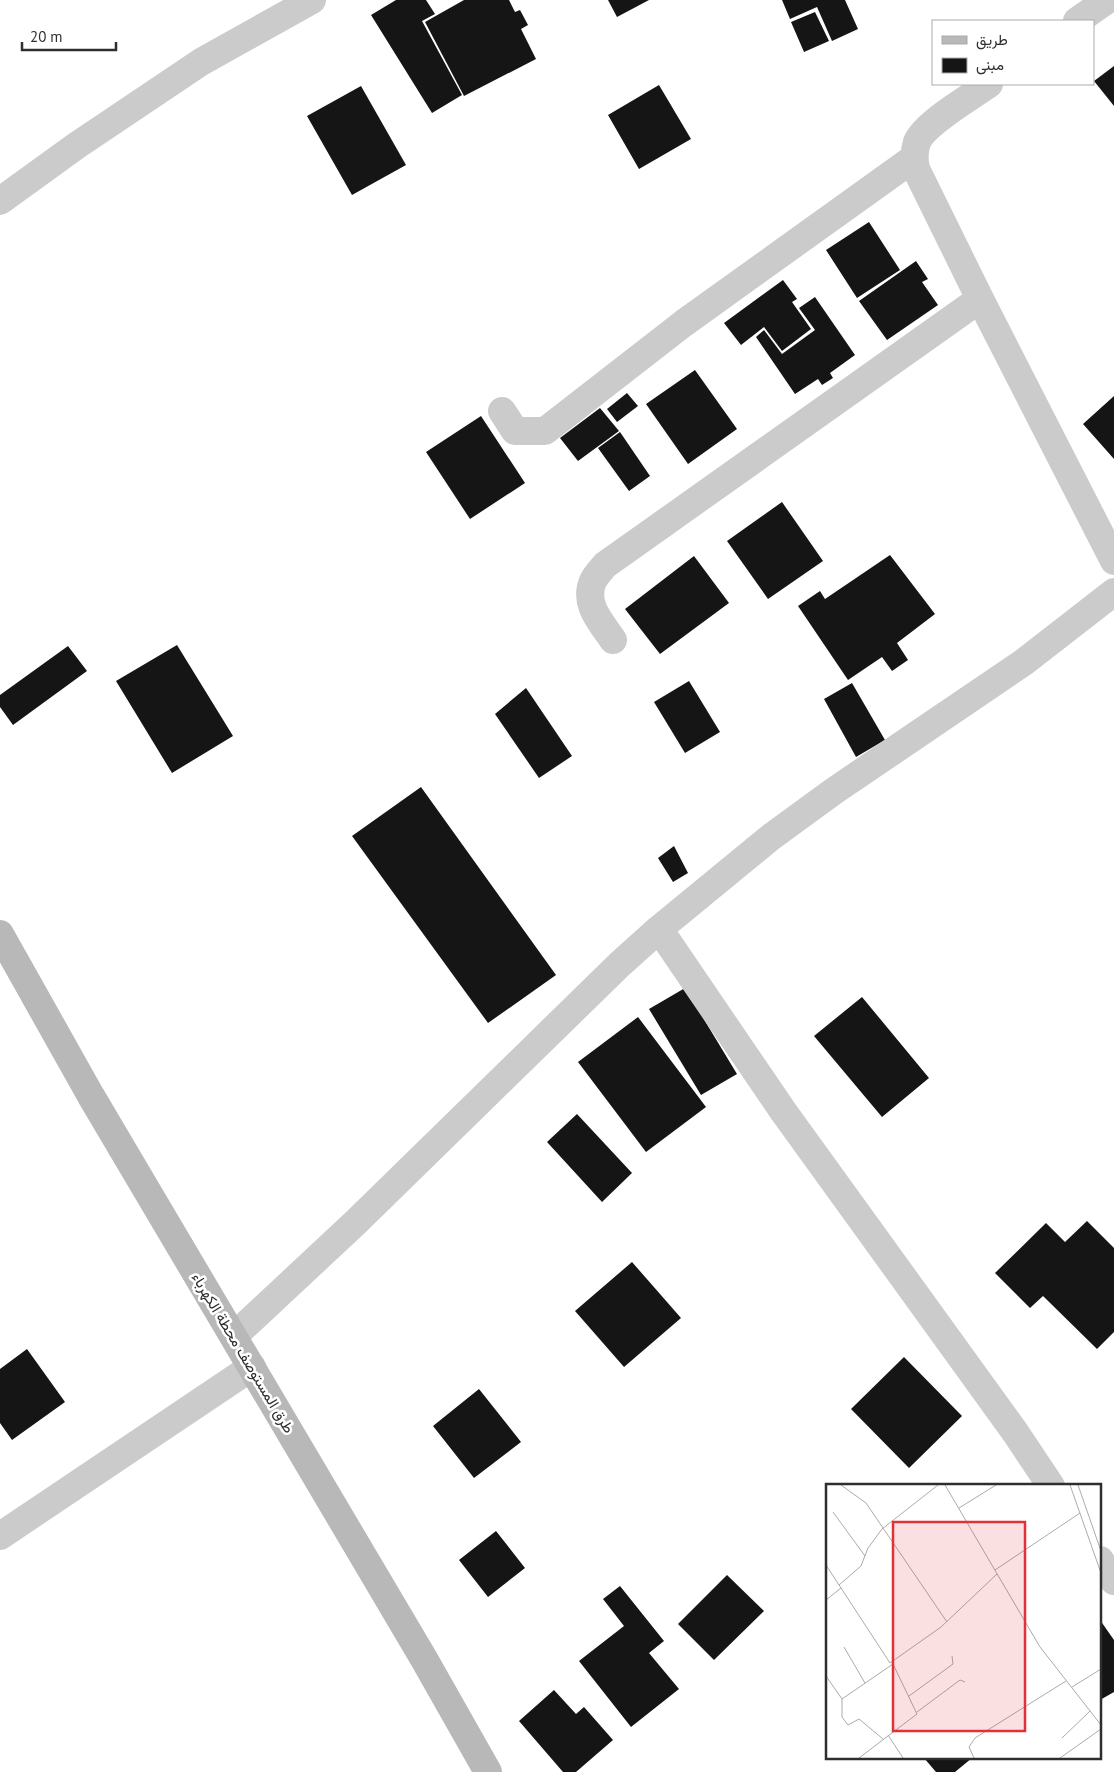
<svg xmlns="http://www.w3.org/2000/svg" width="1114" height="1772" font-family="'PT Sans',Vazirmatn,sans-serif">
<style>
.building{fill:#151515}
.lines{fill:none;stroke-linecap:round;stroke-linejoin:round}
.street{stroke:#cbcbcb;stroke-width:28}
.secondary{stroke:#b8b8b8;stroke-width:28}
.labels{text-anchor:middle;stroke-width:5;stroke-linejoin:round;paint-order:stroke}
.street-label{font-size:15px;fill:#2e2e2e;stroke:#fff}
.inset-road{fill:none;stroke:#ababab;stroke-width:1}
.view{fill:#e43135;fill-opacity:0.15;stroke:#e43135;stroke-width:2.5}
.inset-edge{fill:none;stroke:#2e2e2e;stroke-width:2.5}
</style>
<rect width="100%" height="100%" fill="#fff"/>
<!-- building -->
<path class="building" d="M 396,0 L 426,0 L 435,14 L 422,21 L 462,95 L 432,113 L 371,15 Z
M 464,0 L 509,0 L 515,12 L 520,10 L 528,25 L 521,29 L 536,59 L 464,96 L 425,22 Z
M 608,0 L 649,0 L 617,17 Z
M 782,0 L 845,0 L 858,29 L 832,41 L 817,7 L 790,19 Z
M 815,12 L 829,41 L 804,52 L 791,22 Z
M 1114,66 L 1114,106 L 1094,81 Z
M 659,85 L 691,139 L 639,169 L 608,115 Z
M 361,86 L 406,165 L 352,195 L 307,116 Z
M 869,222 L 900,270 L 857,298 L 826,250 Z
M 916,261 L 928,279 L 922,282 L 938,305 L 887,340 L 859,301 Z
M 783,280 L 797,299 L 792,302 L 811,329 L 782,351 L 764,327 L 741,345 L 724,323 Z
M 815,297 L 855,355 L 830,373 L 833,378 L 822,385 L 818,379 L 795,394 L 756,337 L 764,330 L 782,354 L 815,330 L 799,308 Z
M 695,370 L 737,429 L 688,464 L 646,404 Z
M 627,393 L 638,406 L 617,422 L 607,409 Z
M 1114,396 L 1114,459 L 1083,424 Z
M 600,408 L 619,431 L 578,461 L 560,438 Z
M 481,416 L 525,483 L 470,519 L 426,452 Z
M 620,432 L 650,476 L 629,491 L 598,448 Z
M 782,502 L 823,561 L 768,599 L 727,541 Z
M 890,555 L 935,614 L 897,643 L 908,660 L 892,671 L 882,657 L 848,680 L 798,606 L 820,591 L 825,599 Z
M 694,556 L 729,603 L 660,654 L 625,609 Z
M 177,645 L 233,736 L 172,773 L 116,681 Z
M 68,646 L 87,671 L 13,725 L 0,707 L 0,695 Z
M 689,681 L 720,732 L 685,753 L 654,702 Z
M 852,683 L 885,740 L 856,757 L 824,699 Z
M 526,688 L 572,756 L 539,778 L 495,714 Z
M 421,787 L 556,975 L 488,1023 L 352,836 Z
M 674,846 L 688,873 L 673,882 L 658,858 Z
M 685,988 L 737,1074 L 701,1095 L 649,1009 Z
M 862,997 L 929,1078 L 882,1117 L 814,1036 Z
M 638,1017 L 706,1107 L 646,1152 L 578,1062 Z
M 577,1114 L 632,1173 L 602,1202 L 547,1142 Z
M 1087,1221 L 1114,1248 L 1114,1332 L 1097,1349 L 1043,1296 L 1030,1308 L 995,1273 L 1046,1223 L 1065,1242 Z
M 632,1262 L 681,1318 L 624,1367 L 575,1311 Z
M 27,1349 L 65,1402 L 12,1440 L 0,1423 L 0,1369 Z
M 904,1357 L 962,1416 L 909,1468 L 851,1409 Z
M 479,1389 L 521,1442 L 474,1478 L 433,1426 Z
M 496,1531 L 525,1568 L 488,1597 L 459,1560 Z
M 727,1575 L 764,1611 L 714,1660 L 678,1624 Z
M 620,1586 L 664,1641 L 649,1653 L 679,1689 L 631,1727 L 579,1661 L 624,1626 L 603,1599 Z
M 1100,1620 L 1114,1640 L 1114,1692 L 1100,1700 Z
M 554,1690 L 576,1714 L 584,1707 L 613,1740 L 576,1772 L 563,1772 L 519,1721 Z
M 924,1758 L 972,1758 L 955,1772 L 936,1772 Z"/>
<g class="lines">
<!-- street -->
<path class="street" d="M 1077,21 L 1107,0
M 989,84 C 971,97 925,123 917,142 C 914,151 914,160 916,169 L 980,299 L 1114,561
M 0,201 L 76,146 L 201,62 L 312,0
M 502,411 L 515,431 L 545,431 L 684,323 L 914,158
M 613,640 C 601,622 583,604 593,581 C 596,575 601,570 605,565 L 980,299
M 659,929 L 783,1111 L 1015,1432 L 1051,1486
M 234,1336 L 355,1223 L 620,964 L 659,929 L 771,837 L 834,791 L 1024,662 L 1114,592
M 0,1536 L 252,1367
M 1100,1560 L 1114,1581"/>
<!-- secondary -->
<path class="secondary" d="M 0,934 L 91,1096 L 424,1659 L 488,1772"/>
</g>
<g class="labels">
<!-- street labels -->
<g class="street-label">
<text transform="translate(243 1353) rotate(59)" y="5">طرق المستوصف محطة الكهرباء</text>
</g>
</g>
<!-- overview -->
<g transform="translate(826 1484)">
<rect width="275" height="275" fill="#fff"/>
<path class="inset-road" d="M 15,1 L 40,19 L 121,138M 119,1 L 214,163 L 275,241M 244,1 L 275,89M 252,1 L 275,67M 133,24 L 170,1M 7,28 L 39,72M 0,81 L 64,179 L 115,143 L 171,90M 169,86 L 254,29M 13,101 L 35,82 L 42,64 L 56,45 L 112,1M 0,116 L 15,104M 18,163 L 39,199M 0,192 L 16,215 L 67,180M 246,203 L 275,185M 83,212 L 127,180 L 126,172M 16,215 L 16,233 L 22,241 L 33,235 L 57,255M 91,228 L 134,196 L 139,198M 62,251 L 77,274M 236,254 L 264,227M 33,274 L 91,230 L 66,178M 148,274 L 143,263 L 149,254 L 240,197M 234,274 L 275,245"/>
<path class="view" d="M 67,38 L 199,38 L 199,247 L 67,247 Z"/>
<rect width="275" height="275" class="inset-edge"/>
</g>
<!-- legend -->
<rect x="932" y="20" width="162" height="65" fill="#ffffff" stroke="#ababab"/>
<rect x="942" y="36" width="25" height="8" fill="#b8b8b8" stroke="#ababab"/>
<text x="976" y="45" font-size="15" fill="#2e2e2e">طريق</text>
<rect x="942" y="58" width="25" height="15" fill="#151515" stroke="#ababab"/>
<text x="976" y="70" font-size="15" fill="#2e2e2e">مبنى</text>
<!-- scale -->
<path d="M22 42v8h94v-8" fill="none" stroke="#2e2e2e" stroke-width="2.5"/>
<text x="30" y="42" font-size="15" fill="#2e2e2e" stroke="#ffffff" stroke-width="4" paint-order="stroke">20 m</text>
</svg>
